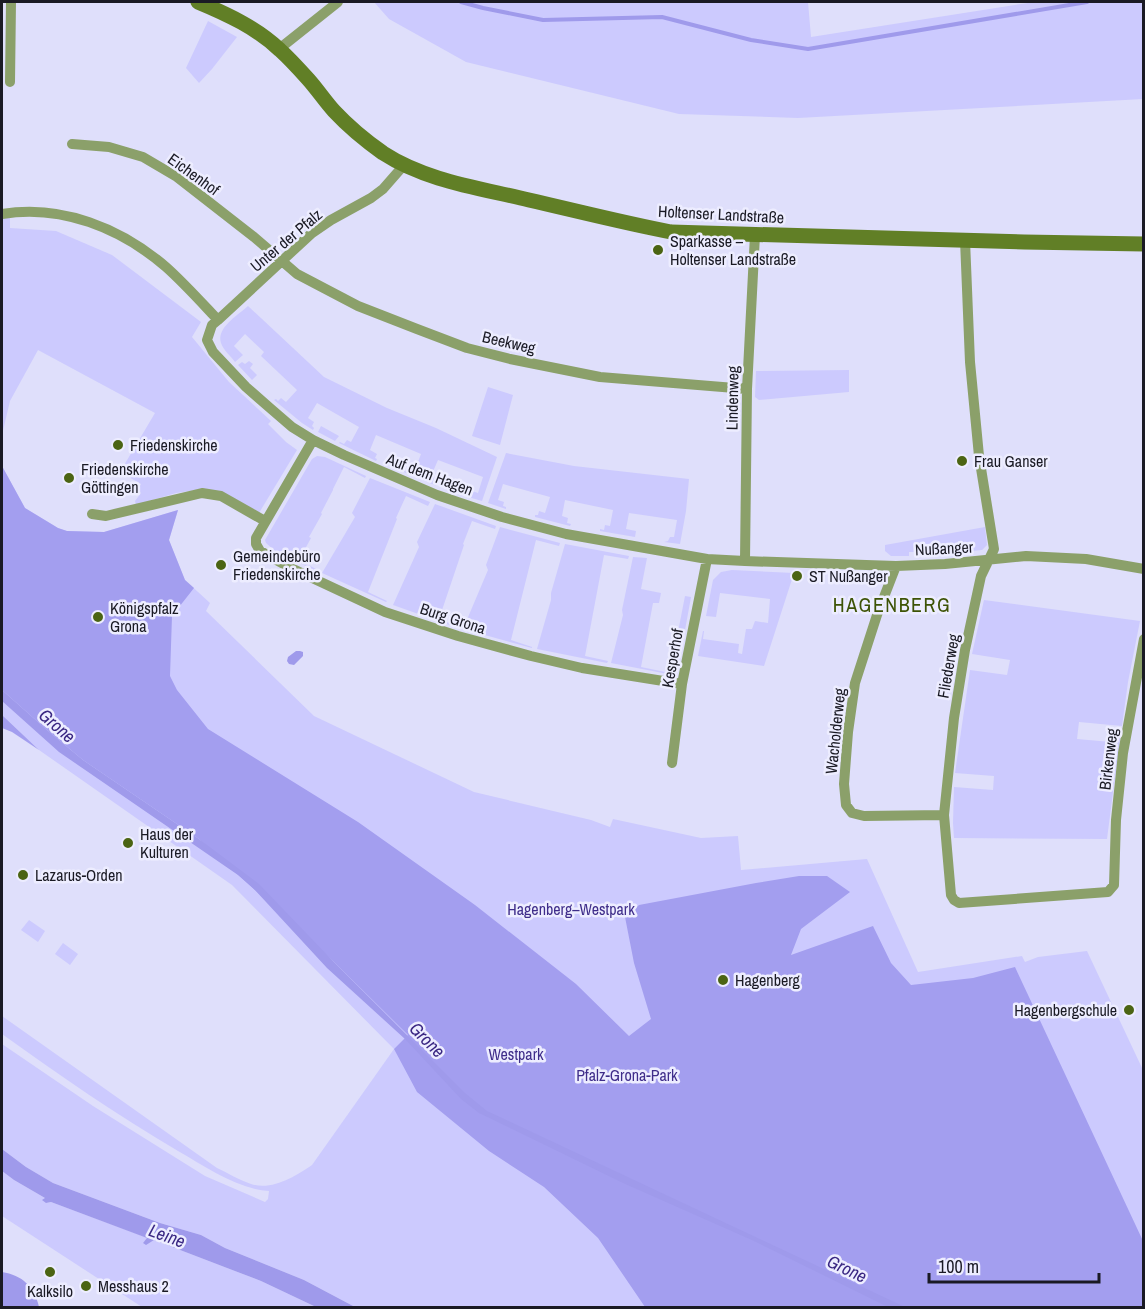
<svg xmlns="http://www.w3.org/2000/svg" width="1145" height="1309" font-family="'Archivo Narrow',sans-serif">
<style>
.green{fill:#cccafe}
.forest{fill:#a39eef}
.water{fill:#9f9aeb}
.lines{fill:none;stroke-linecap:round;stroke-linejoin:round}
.stream{stroke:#9f9aeb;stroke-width:4}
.street{stroke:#8ba06a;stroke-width:10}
.secondary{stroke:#617f26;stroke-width:15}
.poi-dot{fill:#4b6413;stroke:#ededff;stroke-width:2}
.labels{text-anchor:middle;stroke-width:5;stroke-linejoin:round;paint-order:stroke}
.street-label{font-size:16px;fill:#1a1a24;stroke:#ededff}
.poi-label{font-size:16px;fill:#1a1a24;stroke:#ededff;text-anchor:start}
.park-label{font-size:16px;fill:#3f2d8a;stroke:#ededff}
.water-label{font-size:18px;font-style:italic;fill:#3a2783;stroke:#ededff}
.quarter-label{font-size:20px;letter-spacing:1.5px;fill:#3d5306;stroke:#ededff}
</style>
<rect width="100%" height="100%" fill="#dfdffb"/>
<!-- green -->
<path class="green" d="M 374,2 L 808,2 L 811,37 L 1034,2 L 1143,2 L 1143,99 L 798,118 L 679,114 L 466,62 L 389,19 Z
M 208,21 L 237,37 L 212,69 L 199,83 L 186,68 Z
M 10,217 L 10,228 L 56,231 L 112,255 L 201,322 L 192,337 L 229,382 L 271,421 L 268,424 L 286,442 L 297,450 L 259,513 L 204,489 L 176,493 L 136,505 L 135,501 L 141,493 L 138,490 L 141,484 L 120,472 L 155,413 L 38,350 L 10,401 L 2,435 L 2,218 Z
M 248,306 L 324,377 L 387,408 L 436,428 L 497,457 L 482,501 L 468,497 L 469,495 L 471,495 L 472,491 L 478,493 L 483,477 L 438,460 L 431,476 L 438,479 L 436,484 L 437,486 L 404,472 L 404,471 L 410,473 L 411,469 L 415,470 L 421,454 L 376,435 L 370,450 L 377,454 L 375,458 L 377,459 L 376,461 L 339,443 L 340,442 L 344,444 L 347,440 L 351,442 L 359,427 L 317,403 L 308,418 L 314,422 L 312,426 L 314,428 L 313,430 L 302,423 L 274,400 L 276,399 L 278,401 L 281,398 L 286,402 L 297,390 L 261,356 L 264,352 L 245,334 L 234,346 L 243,355 L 235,362 C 231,356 223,350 221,343 C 216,328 238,315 248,306 Z
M 249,361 L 253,364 L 250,368 L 257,375 L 252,380 L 238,365 L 242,362 L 245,364 Z
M 849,370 L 849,392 L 759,400 L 755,397 L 756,371 Z
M 488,387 L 513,395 L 500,445 L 472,436 Z
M 321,426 L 339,436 L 335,441 L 318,432 Z
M 506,453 L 574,466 L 689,479 L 686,511 L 680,544 L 664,542 L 668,541 L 670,537 L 674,537 L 677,520 L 629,513 L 626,529 L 636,531 L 635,537 L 600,531 L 600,529 L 604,530 L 605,525 L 610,526 L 613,510 L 565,500 L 562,516 L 568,518 L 567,523 L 571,524 L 570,526 L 535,517 L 535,515 L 538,515 L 539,511 L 545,513 L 550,497 L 503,484 L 498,500 L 504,502 L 503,506 L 506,507 L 506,509 L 488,503 Z
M 317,456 L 325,457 L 366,476 L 365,478 L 344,467 L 333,489 L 333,490 L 321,513 L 322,514 L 309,537 L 311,538 L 299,560 L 318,570 L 318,572 L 275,551 L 266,543 L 265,540 L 312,459 Z
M 2,466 L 25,508 L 58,528 L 67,531 L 104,532 L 178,510 L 169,540 L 185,580 L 210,603 L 206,611 L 314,716 L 474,792 L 591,820 L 610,827 L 613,819 L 701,838 L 738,836 L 741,870 L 867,859 L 918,972 L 1022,956 L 1025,962 L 1038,957 L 1087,951 L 1143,1070 L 1143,1307 L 355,1307 L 304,1280 L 225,1248 L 201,1235 L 160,1223 L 53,1183 L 26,1167 L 2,1149 L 2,1044 L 93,1106 L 205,1176 L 265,1202 L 268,1199 L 269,1191 C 237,1189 206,1167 178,1151 C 117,1115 59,1075 2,1034 L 2,1016 L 217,1168 C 228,1173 239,1180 251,1184 C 272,1191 296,1176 312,1165 L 394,1049 L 232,885 L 39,750 L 2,715 Z
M 370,478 L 430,502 L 428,506 L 406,496 L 396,518 L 397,519 L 368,592 L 387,601 L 386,602 L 322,573 L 355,517 L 352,513 Z
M 435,504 L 496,526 L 495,529 L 472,521 L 463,544 L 464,545 L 439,619 L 459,626 L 458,628 L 393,605 L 419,547 L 417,542 Z
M 500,527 L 560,543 L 559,546 L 536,540 L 511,640 L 532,647 L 532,648 L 463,629 L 488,570 L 486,565 Z
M 985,527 L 987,545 L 982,550 L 917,556 L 916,552 L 909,552 L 909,556 L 891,556 L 885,551 L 885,545 Z
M 565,544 L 629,556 L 628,559 L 604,555 L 585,656 L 608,661 L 607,663 L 537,649 L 551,600 L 551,593 Z
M 633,557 L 647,558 L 641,589 L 661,593 L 659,603 L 653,603 L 641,667 L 670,673 L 685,596 L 691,597 L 679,663 C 677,670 675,672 668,674 L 611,663 L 623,615 L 622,610 Z
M 732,570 L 794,573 L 764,666 L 698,656 L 703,631 L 704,631 L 703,639 L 739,644 L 738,653 L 742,654 L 746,629 L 752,629 L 755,621 L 768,623 L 770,599 L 720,593 L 716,617 L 706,616 L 713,580 L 721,572 Z
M 984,600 L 1140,621 L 1128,682 L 1122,726 L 1079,722 L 1077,739 L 1111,742 L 1112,730 L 1121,731 L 1107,839 L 954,838 L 953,823 L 954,787 L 993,790 L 994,776 L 955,773 L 970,670 L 1007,675 L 1010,660 L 972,654 Z
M 29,920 L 45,931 L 38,942 L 21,930 Z
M 63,943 L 78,954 L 70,965 L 55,954 Z
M 2,1171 L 14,1180 L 45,1198 L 46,1203 L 51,1202 L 148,1238 L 143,1243 L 154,1240 L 261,1281 L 316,1307 L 142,1307 L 2,1216 Z"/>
<!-- forest -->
<path class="forest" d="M 2,466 L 25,508 L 58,528 L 67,531 L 104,532 L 178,510 L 169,540 L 185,580 L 194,588 L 172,616 L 170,676 L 177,690 L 208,729 L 358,822 L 475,905 L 576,984 L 629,1036 L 651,1019 L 634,963 L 625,917 L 639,905 L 756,883 L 799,876 L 827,876 L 850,892 L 801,929 L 791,955 L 873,926 L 891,963 L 911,985 L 973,978 L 1015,967 L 1143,1241 L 1143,1307 L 645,1307 L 598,1238 L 544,1187 L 489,1151 L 417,1092 L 394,1049 L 408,1035 L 333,961 L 199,839 L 83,760 L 47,730 L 2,690 Z
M 2,715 L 39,750 L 12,732 L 2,728 Z"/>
<!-- water -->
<path class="water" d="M 296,651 L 300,651 L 303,652 L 303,656 L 294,665 L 289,664 L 287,661 L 288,657 Z
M 2,690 L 47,730 L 83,760 L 199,839 L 259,884 L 333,961 L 465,1093 L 487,1111 L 905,1307 L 888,1307 L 754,1241 L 623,1183 L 479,1113 L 461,1099 L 405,1039 L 327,968 L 254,889 L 238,875 L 59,752 L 2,701 Z
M 2,1149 L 26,1167 L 53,1183 L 160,1223 L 201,1235 L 225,1248 L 304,1280 L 355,1307 L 316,1307 L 261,1281 L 154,1240 L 146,1245 L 143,1243 L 147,1238 L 51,1202 L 46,1203 L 42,1200 L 45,1198 L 14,1180 L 2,1171 Z
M 2,1272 C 22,1275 35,1287 39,1307 L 2,1307 Z"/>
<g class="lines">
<!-- stream -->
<path class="stream" d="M 461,2 L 483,8 L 543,20 L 662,17 L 751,40 L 808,49 L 1087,2"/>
<!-- street -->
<path class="street" d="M 279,49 L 338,2
M 10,82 L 11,2
M 72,144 L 109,147 L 143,157 L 177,177 L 254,237 L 297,274 L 358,306 L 417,329 L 467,348 L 510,359 L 600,377 L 747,389
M 404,165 L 383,189 L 371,198 L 331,220 L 312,233 L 218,320 L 212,325 L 207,340 L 213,352 L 246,387 L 270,408 L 292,427 L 313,440 L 344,455 L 437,495 L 502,517 L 566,534 L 707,559 L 745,561 L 896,566 L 945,564 L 1026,556 L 1086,559 L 1144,569
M 2,214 C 61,204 121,228 166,267 C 184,283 201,302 218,320
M 965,240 L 970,362 L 979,456 L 994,549 L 981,576 L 965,650 L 954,718 L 944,815 L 951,895 L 954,900 L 959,903 L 1108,892 L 1114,885 L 1116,820 L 1123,753 L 1144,639
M 313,440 L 256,538 L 256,544 L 260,551 L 293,569 L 385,612 L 458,636 L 531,656 L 582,668 L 682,684
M 92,514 L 106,516 L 202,493 L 221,496 L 265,521
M 745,561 L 747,389 L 755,235
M 896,566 L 877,615 L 855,683 L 848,732 L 844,784 L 846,805 L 852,813 L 864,816 L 944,815
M 672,763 L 682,684 L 707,559"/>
<!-- secondary -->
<path class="secondary" d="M 198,2 C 227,14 257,28 280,50 C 290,59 299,69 308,79 C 317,89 325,101 334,111 C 348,126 366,141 383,153 C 426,181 480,188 529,200 C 577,211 624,223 671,232 L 1024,242 L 1144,244"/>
</g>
<!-- markers -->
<g class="poi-dot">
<circle cx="658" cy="250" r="6"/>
<circle cx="118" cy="445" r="6"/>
<circle cx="962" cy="461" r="6"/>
<circle cx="69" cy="478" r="6"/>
<circle cx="221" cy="565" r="6"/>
<circle cx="797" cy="576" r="6"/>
<circle cx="98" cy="617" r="6"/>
<circle cx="128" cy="843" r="6"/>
<circle cx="23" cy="875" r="6"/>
<circle cx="723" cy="980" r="6"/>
<circle cx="1129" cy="1010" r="6"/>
<circle cx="50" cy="1272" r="6"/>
<circle cx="86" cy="1286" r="6"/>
</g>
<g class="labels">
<!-- street labels -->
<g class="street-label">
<text transform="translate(194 174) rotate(36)" y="6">Eichenhof</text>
<text transform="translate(721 214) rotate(3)" y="6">Holtenser Landstraße</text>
<text transform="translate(286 240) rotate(-40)" y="6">Unter der Pfalz</text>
<text transform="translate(509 342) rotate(13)" y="6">Beekweg</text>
<text transform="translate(732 398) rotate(-89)" y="6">Lindenweg</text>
<text transform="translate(430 474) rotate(21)" y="6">Auf dem Hagen</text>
<text transform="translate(944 548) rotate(-3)" y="6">Nußanger</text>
<text transform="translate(453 618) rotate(18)" y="6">Burg Grona</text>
<text transform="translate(672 658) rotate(-80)" y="6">Kesperhof</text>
<text transform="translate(948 666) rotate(-80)" y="6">Fliederweg</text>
<text transform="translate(835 731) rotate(-84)" y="6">Wacholderweg</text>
<text transform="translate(1108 759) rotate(-83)" y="6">Birkenweg</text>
</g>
<!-- poi labels -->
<g class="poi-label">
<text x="670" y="247">Sparkasse –<tspan x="670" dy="18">Holtenser Landstraße</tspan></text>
<text x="130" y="451">Friedenskirche</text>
<text x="974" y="467">Frau Ganser</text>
<text x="81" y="475">Friedenskirche<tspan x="81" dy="18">Göttingen</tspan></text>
<text x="233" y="562">Gemeindebüro<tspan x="233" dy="18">Friedenskirche</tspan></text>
<text x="809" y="582">ST Nußanger</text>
<text x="110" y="614">Königspfalz<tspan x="110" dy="18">Grona</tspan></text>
<text x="140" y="840">Haus der<tspan x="140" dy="18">Kulturen</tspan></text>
<text x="35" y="881">Lazarus-Orden</text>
<text x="735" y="986">Hagenberg</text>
<text x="1117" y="1016" text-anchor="end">Hagenbergschule</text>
<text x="98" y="1292">Messhaus 2</text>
<text x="50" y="1297" text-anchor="middle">Kalksilo</text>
</g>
<!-- park labels -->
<g class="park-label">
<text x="571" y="915">Hagenberg–Westpark</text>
<text x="516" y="1060">Westpark</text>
<text x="627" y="1081">Pfalz-Grona-Park</text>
</g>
<!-- water labels -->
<g class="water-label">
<text transform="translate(57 726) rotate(41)" y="6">Grone</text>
<text transform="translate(427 1040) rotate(45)" y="6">Grone</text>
<text transform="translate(167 1236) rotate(20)" y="6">Leine</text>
<text transform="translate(847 1269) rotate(25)" y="6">Grone</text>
</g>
<!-- quarter labels -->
<g class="quarter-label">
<text x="892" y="612">HAGENBERG</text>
</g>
</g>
<!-- border -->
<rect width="1145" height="1309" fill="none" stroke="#1a1a24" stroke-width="6"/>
<!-- scale -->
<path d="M929 1273v9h170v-9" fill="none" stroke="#1a1a24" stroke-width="3"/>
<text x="938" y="1273" font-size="18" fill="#1a1a24" stroke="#ededff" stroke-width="4.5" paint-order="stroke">100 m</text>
</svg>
